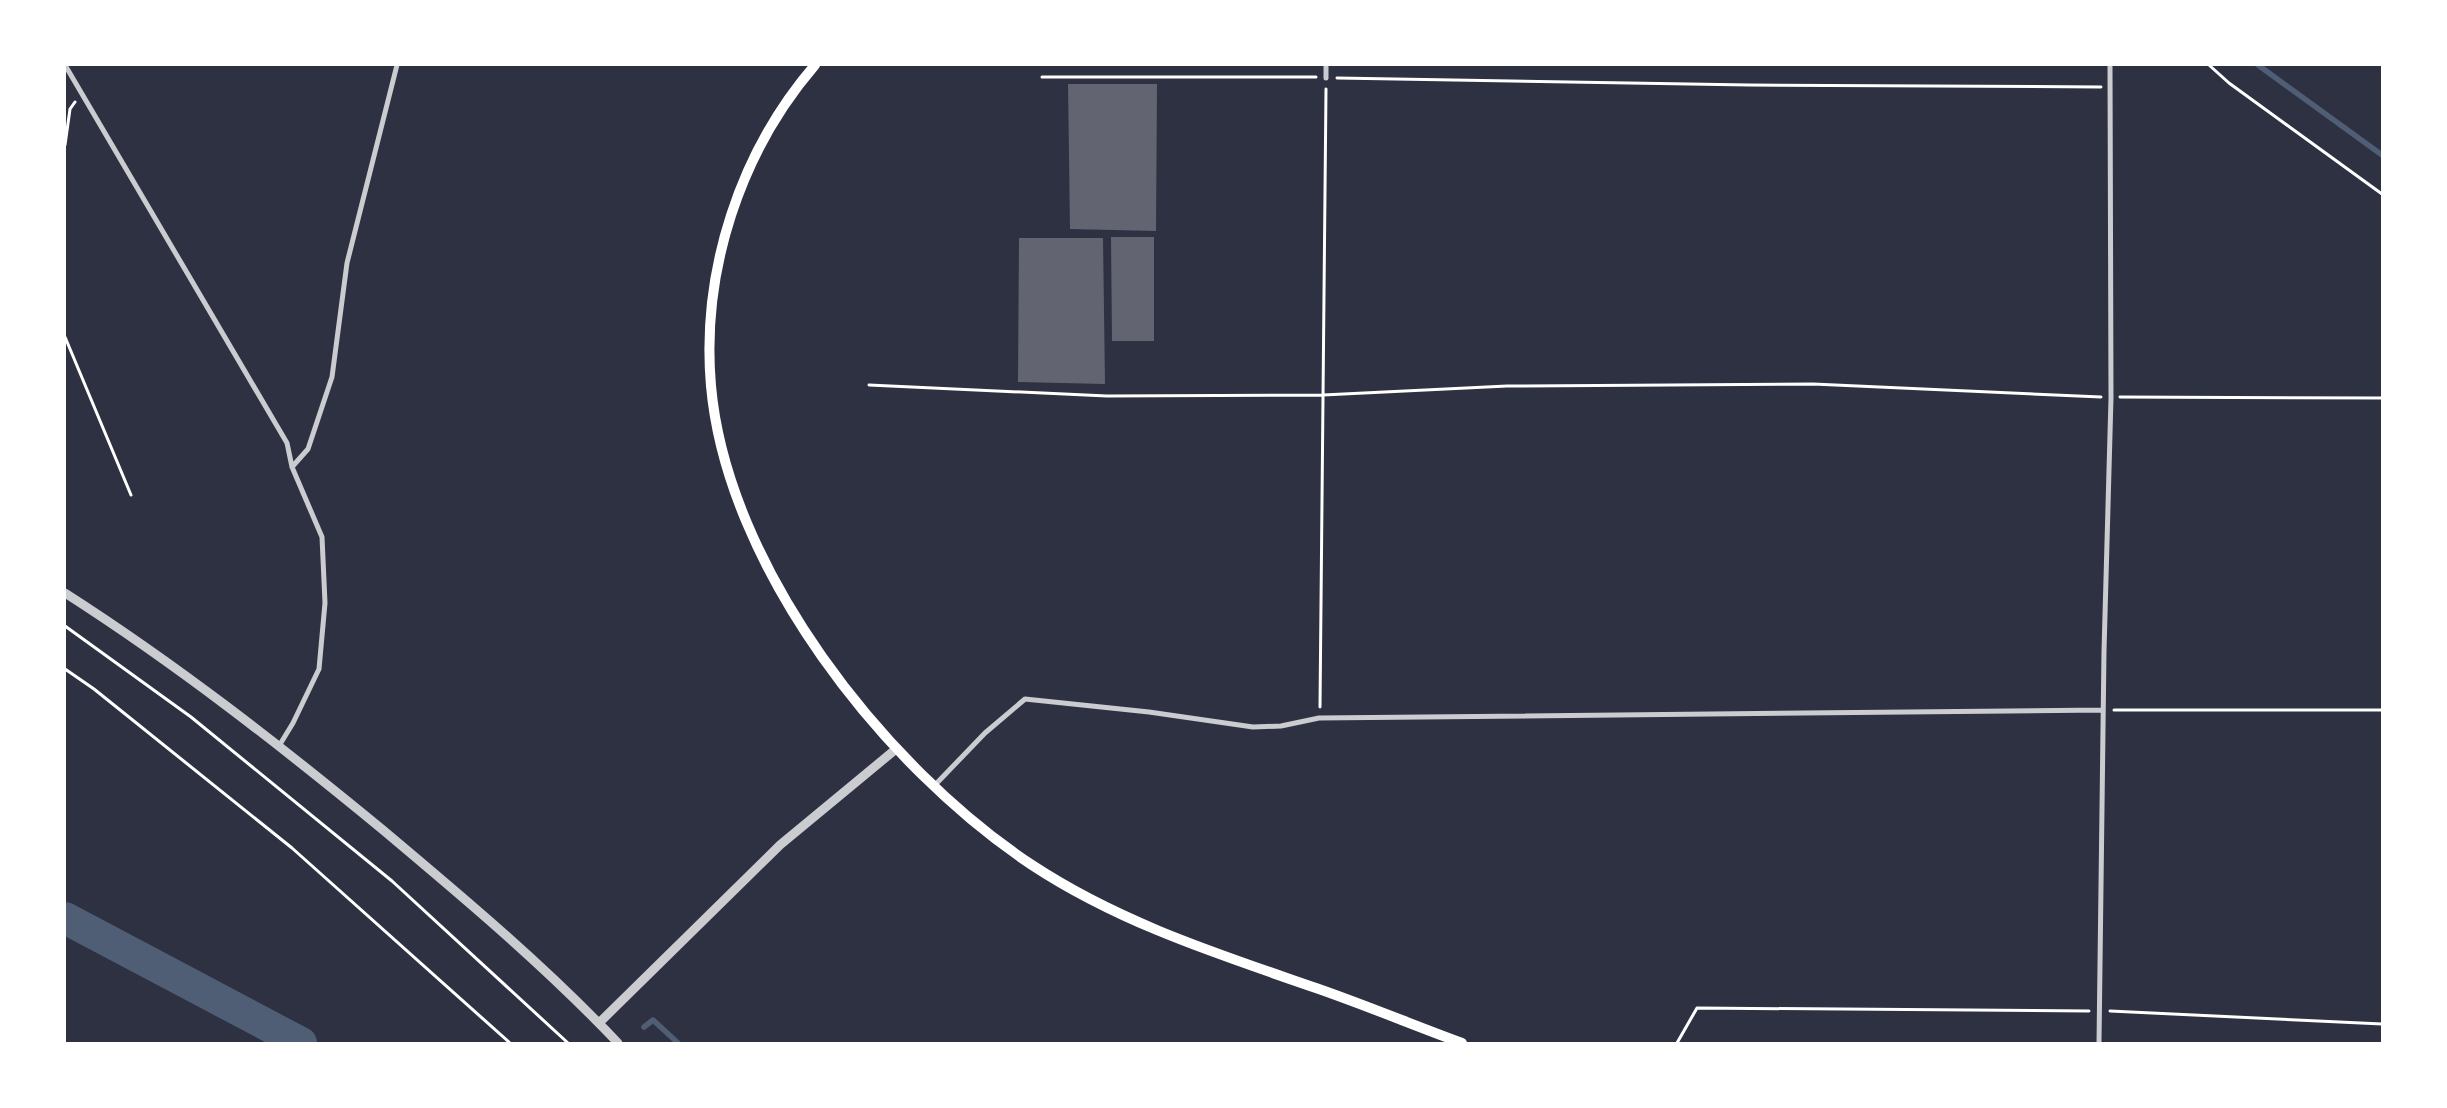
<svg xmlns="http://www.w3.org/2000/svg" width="2447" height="1108" font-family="Quicksand,sans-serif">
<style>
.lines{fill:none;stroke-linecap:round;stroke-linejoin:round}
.stream{stroke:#4f5d75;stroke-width:5.5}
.river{stroke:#4f5d75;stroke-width:32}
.building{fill:#626471}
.path{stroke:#fff;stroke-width:3}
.minor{stroke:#caccd0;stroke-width:5}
.tertiary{stroke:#caccd0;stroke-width:9}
.secondary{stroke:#fff;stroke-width:10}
</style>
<rect width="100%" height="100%" fill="#2d3142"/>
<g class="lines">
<!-- stream -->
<path class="stream" d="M 2258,65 L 2382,155
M 644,1027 L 653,1020 L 678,1043"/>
<!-- river -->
<path class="river" d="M 65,918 L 301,1043"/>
</g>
<!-- building -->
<path class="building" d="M 1068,84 L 1157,84 L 1156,231 L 1070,229 Z
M 1111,237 L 1154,237 L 1154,341 L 1112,341 Z
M 1019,238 L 1103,238 L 1105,384 L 1018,382 Z"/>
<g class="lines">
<!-- path -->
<path class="path" d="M 2209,65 L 2229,83 L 2382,194
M 1042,77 L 1316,77
M 1337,78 L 1749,85 L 2101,87
M 65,145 L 70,109 L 75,102
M 65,337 L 131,495
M 869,385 L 1107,396 L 1323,395 L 1507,386 L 1813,384 L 2101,397
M 2120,397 L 2382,398
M 65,626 L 191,717 L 392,881 L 568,1043
M 65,669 L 94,689 L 292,848 L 510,1043
M 1320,707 L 1326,89
M 2114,710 L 2382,710
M 2110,1011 L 2382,1024
M 1677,1043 L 1697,1008 L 2089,1011"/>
<!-- minor -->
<path class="minor" d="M 65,65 L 287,443 L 292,467 L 322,537 L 325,603 L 319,669 L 293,723 L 279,746
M 1326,65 L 1326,78
M 292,467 L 308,449 L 332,377 L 347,263 L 397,65
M 934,786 L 985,733 L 1025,699 L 1149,712 L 1253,727 L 1281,726 L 1319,718 L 2103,710
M 2099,1043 L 2104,651 L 2111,398 L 2110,65"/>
<!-- tertiary -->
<path class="tertiary" d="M 65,593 C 176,664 281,746 383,830 C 464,898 545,966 618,1043
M 599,1023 L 780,845 L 896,749"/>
<!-- secondary -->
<path class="secondary" d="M 815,65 C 740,152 701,271 711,386 C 727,567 884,767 1032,865 C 1120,923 1218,954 1316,988 C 1365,1005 1413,1025 1462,1043"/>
</g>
<!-- border -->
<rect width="2447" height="1108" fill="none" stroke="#ffffff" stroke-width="132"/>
</svg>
